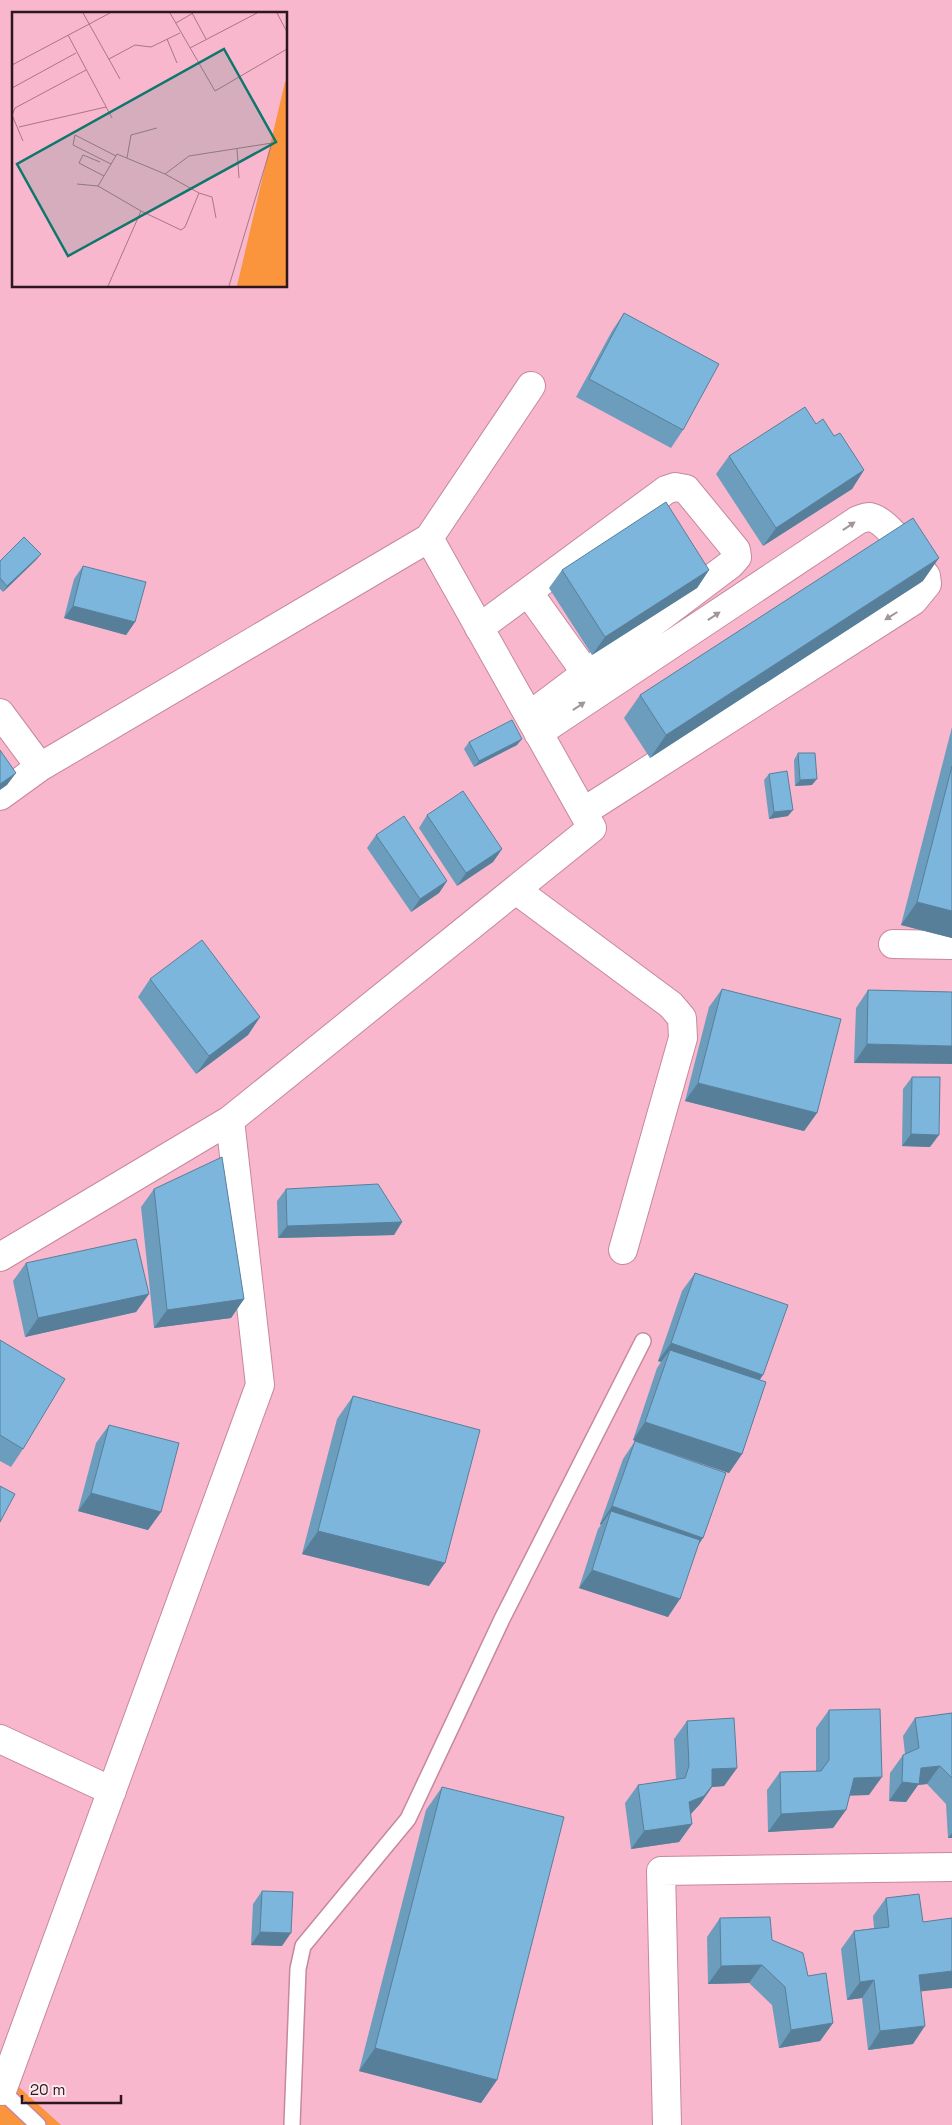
<svg xmlns="http://www.w3.org/2000/svg" width="952" height="2125" font-family="'Space Grotesk',sans-serif">
<style>
.green{fill:#fa943d}
.lines{fill:none;stroke-linecap:round;stroke-linejoin:round}
.lane-casing{stroke:#c6889d;stroke-width:18}
.street-casing{stroke:#c6889d;stroke-width:30}
.lane{stroke:#fff;stroke-width:15}
.street{stroke:#fff;stroke-width:28}
.wall{fill:#6c9dbd}
.shaded-wall{fill:#587f9a}
.building{fill:#7db6dc;stroke:#587f9a}
.oneway{fill:#a1969a}
.inset-road{fill:none;stroke:#a77787;stroke-width:1}
.view{fill:#0f766e;fill-opacity:0.15;stroke:#0f766e;stroke-width:2.5}
.inset-edge{fill:none;stroke:#2e161f;stroke-width:2.5}
</style>
<rect width="100%" height="100%" fill="#f8b7cc"/>
<!-- green -->
<path class="green" d="M 0,2070 L 61,2125 L 0,2125 Z"/>
<g class="lines">
<defs>
<path id="lane" d="M 2,2091 L 38,2125
M 292,2125 L 298,1969 L 303,1946 L 408,1819 L 502,1619 L 643,1341"/>
<path id="street" d="M 429,538 L 531,386
M 528,592 L 586,673
M 479,628 L 666,490 L 675,487 L 686,489 L 736,550 L 737,557 L 731,564 L 529,716
M 0,713 L 40,767
M 538,733 L 858,520 C 861,519 866,517 869,517 C 888,519 914,561 926,576 L 927,584 L 913,601 L 583,812
M 0,796 L 40,767 L 429,538 L 592,828 L 230,1120 L 0,1257
M 516,890 L 671,1005 L 682,1018 L 683,1038 L 623,1250
M 893,944 L 952,945
M 0,1739 L 112,1791
M 0,2089 L 2,2091 L 260,1385 L 230,1120
M 667,2125 L 661,1871 L 952,1867"/>
</defs>
<!-- lane casing -->
<use href="#lane" class="lane-casing"/>
<!-- street casing -->
<use href="#street" class="street-casing"/>
<!-- lane -->
<use href="#lane" class="lane"/>
<!-- street -->
<use href="#street" class="street"/>
</g>
<!-- wall -->
<path class="wall" d="M 624,313 L 683,430 L 671,448 L 576,397 L 612,331 Z
M 816,424 L 834,436 L 864,470 L 852,489 L 763,546 L 716,474 L 729,456 Z
M 41,554 L 36,560 L 3,592 L 0,589 L 0,561 Z
M 83,566 L 135,622 L 126,635 L 64,618 L 74,579 Z
M 562,570 L 709,570 L 697,588 L 592,655 L 549,588 Z
M 923,581 L 650,758 L 624,718 L 640,695 Z
M 952,727 L 952,938 L 901,925 Z
M 469,742 L 517,745 L 474,767 L 464,749 Z
M 798,753 L 812,785 L 795,786 L 794,760 Z
M 769,774 L 788,816 L 769,819 L 764,780 Z
M 427,815 L 502,849 L 493,862 L 457,886 L 419,828 Z
M 376,835 L 447,881 L 439,893 L 411,912 L 367,848 Z
M 150,979 L 260,1017 L 248,1035 L 196,1074 L 138,997 Z
M 722,989 L 817,1113 L 804,1131 L 685,1101 L 709,1007 Z
M 868,990 L 952,992 L 854,1063 L 856,1008 Z
M 912,1077 L 930,1147 L 902,1146 L 903,1089 Z
M 154,1189 L 244,1299 L 231,1318 L 154,1328 L 141,1207 Z
M 286,1189 L 402,1222 L 394,1235 L 278,1238 L 277,1201 Z
M 26,1263 L 149,1294 L 136,1312 L 25,1337 L 13,1281 Z
M 695,1273 L 760,1380 L 742,1454 L 729,1473 L 655,1448 L 698,1546 L 668,1617 L 579,1588 L 598,1529 L 601,1525 L 600,1524 L 623,1459 L 635,1441 L 633,1440 L 657,1368 L 661,1362 L 658,1361 L 682,1291 Z
M 0,1340 L 23,1449 L 11,1467 L 0,1461 Z
M 353,1396 L 429,1586 L 302,1554 L 337,1419 Z
M 109,1425 L 161,1512 L 148,1530 L 78,1511 L 96,1443 Z
M 829,1710 L 869,1795 L 850,1795 L 846,1810 L 833,1828 L 768,1832 L 767,1790 L 780,1772 L 816,1771 L 816,1728 Z
M 952,1713 L 952,1838 L 948,1838 L 946,1804 L 927,1784 L 918,1785 L 906,1802 L 889,1801 L 890,1773 L 903,1755 L 905,1754 L 903,1736 L 915,1718 Z
M 687,1721 L 737,1768 L 724,1786 L 712,1787 L 700,1804 L 690,1814 L 692,1824 L 679,1842 L 631,1849 L 625,1803 L 638,1785 L 676,1780 L 674,1739 Z
M 442,1787 L 497,2080 L 481,2103 L 359,2071 L 426,1810 Z
M 262,1891 L 282,1946 L 251,1945 L 253,1904 Z
M 886,1898 L 923,1922 L 921,1991 L 913,2044 L 868,2050 L 862,1998 L 847,2000 L 841,1949 L 854,1931 L 874,1928 L 873,1916 Z
M 720,1918 L 772,1940 L 808,1976 L 833,2023 L 820,2041 L 779,2048 L 772,2005 L 749,1983 L 708,1984 L 707,1937 Z"/>
<!-- shaded-wall -->
<path class="shaded-wall" d="M 864,470 L 852,489 L 763,546 L 776,528 Z
M 41,554 L 36,560 L 3,592 L 7,586 Z
M 939,558 L 923,581 L 650,758 L 666,735 Z
M 709,570 L 697,588 L 592,655 L 605,637 Z
M 73,606 L 135,622 L 126,635 L 64,618 Z
M 522,739 L 517,745 L 474,767 L 479,761 Z
M 16,773 L 7,785 L 0,790 L 0,784 Z
M 817,779 L 812,785 L 795,786 L 800,780 Z
M 793,810 L 788,816 L 769,819 L 774,812 Z
M 502,849 L 493,862 L 457,886 L 466,873 Z
M 447,881 L 439,893 L 411,912 L 420,899 Z
M 917,902 L 952,911 L 952,938 L 901,925 Z
M 260,1017 L 248,1035 L 196,1074 L 209,1056 Z
M 867,1044 L 952,1046 L 952,1064 L 854,1063 Z
M 698,1083 L 817,1113 L 804,1131 L 685,1101 Z
M 911,1134 L 939,1135 L 930,1147 L 902,1146 Z
M 402,1222 L 394,1235 L 278,1238 L 287,1226 Z
M 149,1294 L 136,1312 L 25,1337 L 38,1318 Z
M 244,1299 L 231,1318 L 154,1328 L 167,1310 Z
M 671,1343 L 763,1375 L 751,1393 L 670,1350 L 661,1362 L 658,1361 Z
M 645,1422 L 742,1454 L 729,1473 L 633,1440 Z
M 91,1493 L 161,1512 L 148,1530 L 78,1511 Z
M 612,1506 L 703,1538 L 691,1556 L 611,1511 L 601,1525 L 600,1524 Z
M 318,1531 L 445,1563 L 429,1586 L 302,1554 Z
M 592,1570 L 680,1599 L 668,1617 L 579,1588 Z
M 940,1766 L 927,1784 L 918,1785 L 906,1802 L 889,1801 L 902,1782 L 921,1768 Z
M 737,1768 L 724,1786 L 712,1787 L 700,1804 L 691,1814 L 676,1820 L 712,1769 Z
M 882,1777 L 869,1795 L 842,1796 L 854,1778 Z
M 846,1810 L 833,1828 L 768,1832 L 781,1814 Z
M 692,1824 L 679,1842 L 631,1849 L 644,1831 Z
M 952,1833 L 952,1838 L 948,1838 Z
M 260,1932 L 291,1933 L 282,1946 L 251,1945 Z
M 762,1965 L 749,1983 L 708,1984 L 721,1966 Z
M 952,1971 L 952,1988 L 907,1993 L 919,1975 Z
M 874,1980 L 862,1998 L 847,2000 L 860,1982 Z
M 833,2023 L 820,2041 L 779,2048 L 791,2030 Z
M 925,2026 L 913,2044 L 868,2050 L 880,2031 Z
M 375,2048 L 497,2080 L 481,2103 L 359,2071 Z"/>
<!-- building -->
<path class="building" d="M 624,313 L 719,364 L 683,430 L 589,379 Z
M 805,407 L 816,424 L 823,419 L 834,436 L 840,433 L 864,470 L 776,528 L 729,456 Z
M 666,502 L 709,570 L 605,637 L 562,570 Z
M 913,518 L 939,558 L 666,735 L 640,695 Z
M 24,537 L 41,554 L 7,586 L 0,578 L 0,561 Z
M 83,566 L 146,582 L 135,622 L 73,606 Z
M 512,720 L 522,739 L 479,761 L 469,742 Z
M 0,750 L 16,773 L 0,784 Z
M 798,753 L 815,753 L 817,779 L 800,780 Z
M 952,766 L 952,911 L 917,902 Z
M 787,771 L 793,810 L 774,812 L 769,774 Z
M 463,791 L 502,849 L 466,873 L 427,815 Z
M 404,816 L 447,881 L 420,899 L 376,835 Z
M 202,940 L 260,1017 L 209,1056 L 150,979 Z
M 722,989 L 841,1019 L 817,1113 L 698,1083 Z
M 868,990 L 952,992 L 952,1046 L 867,1044 Z
M 912,1077 L 940,1077 L 939,1135 L 911,1134 Z
M 222,1157 L 244,1299 L 167,1310 L 154,1189 Z
M 378,1184 L 402,1222 L 287,1226 L 286,1189 Z
M 136,1239 L 149,1294 L 38,1318 L 26,1263 Z
M 695,1273 L 788,1305 L 763,1375 L 671,1343 Z
M 0,1340 L 65,1379 L 23,1449 L 0,1435 Z
M 670,1350 L 766,1382 L 742,1454 L 645,1422 Z
M 353,1396 L 480,1430 L 445,1563 L 318,1531 Z
M 109,1425 L 179,1443 L 161,1512 L 91,1493 Z
M 635,1441 L 726,1473 L 703,1538 L 612,1506 Z
M 0,1486 L 15,1494 L 0,1522 Z
M 611,1511 L 700,1540 L 680,1599 L 592,1570 Z
M 880,1709 L 882,1777 L 854,1778 L 846,1810 L 781,1814 L 780,1772 L 821,1771 L 829,1760 L 829,1710 Z
M 952,1713 L 952,1778 L 940,1766 L 921,1768 L 919,1784 L 902,1782 L 903,1755 L 919,1748 L 915,1718 Z
M 734,1718 L 737,1768 L 712,1769 L 712,1786 L 704,1796 L 689,1802 L 692,1824 L 644,1831 L 638,1785 L 685,1778 L 689,1766 L 687,1721 Z
M 442,1787 L 564,1817 L 497,2080 L 375,2048 Z
M 262,1891 L 293,1892 L 291,1933 L 260,1932 Z
M 919,1894 L 923,1922 L 952,1918 L 952,1971 L 919,1975 L 925,2026 L 880,2031 L 874,1980 L 860,1982 L 854,1931 L 889,1927 L 886,1898 Z
M 770,1917 L 772,1940 L 803,1953 L 808,1976 L 826,1973 L 833,2023 L 791,2030 L 785,1987 L 762,1965 L 721,1966 L 720,1918 Z"/>
<!-- one-way arrows -->
<defs><path id="oneway-solid" d="M-6-.8H1V-3.2L6.5 0L1 3.2V.8H-6Z" transform="scale(1.25)"/></defs>
<g class="oneway">
<use href="#oneway-solid" transform="translate(849 526) rotate(-34)"/>
<use href="#oneway-solid" transform="translate(714 616) rotate(-34)"/>
<use href="#oneway-solid" transform="translate(891 616) rotate(148)"/>
<use href="#oneway-solid" transform="translate(579 706) rotate(-34)"/>
</g>
<!-- overview -->
<g transform="translate(12 12)">
<rect width="275" height="275" fill="#f8b7cc"/>
<path d="M 275,69 L 275,274 L 225,274 L 273,70 Z" fill="#fa943d"/>
<path class="inset-road" d="M 71,1 L 108,67M 158,1 L 203,79 L 275,37M 180,1 L 194,27M 265,1 L 275,20M 164,11 L 181,1M 56,23 L 100,106M 155,27 L 165,51M 178,36 L 245,1M 97,47 L 123,33 L 139,35 L 168,21M 0,53 L 98,1M 0,76 L 64,41M 0,103 L 3,96 L 74,58M 0,103 L 11,129M 7,115 L 94,95M 225,137 L 227,166M 105,142 L 153,162 L 187,181 L 173,215 L 169,218 L 129,199 L 86,174 ZM 115,146 L 119,123 L 145,116M 88,150 L 71,143 L 67,151 L 92,164M 99,152 L 61,133 L 63,123 L 104,144M 153,162 L 177,144 L 260,131 L 217,274M 65,172 L 86,174M 187,181 L 200,185 L 204,206M 96,274 L 129,199"/>
<path class="view" d="M 212,37 L 264,130 L 56,244 L 5,152 Z"/>
<rect width="275" height="275" class="inset-edge"/>
</g>
<!-- scale -->
<path d="M22 2095v8h99v-8" fill="none" stroke="#2e161f" stroke-width="2.5"/>
<text x="30" y="2095" font-size="15" fill="#2e161f" stroke="#fce7ed" stroke-width="4" paint-order="stroke">20 m</text>
</svg>
